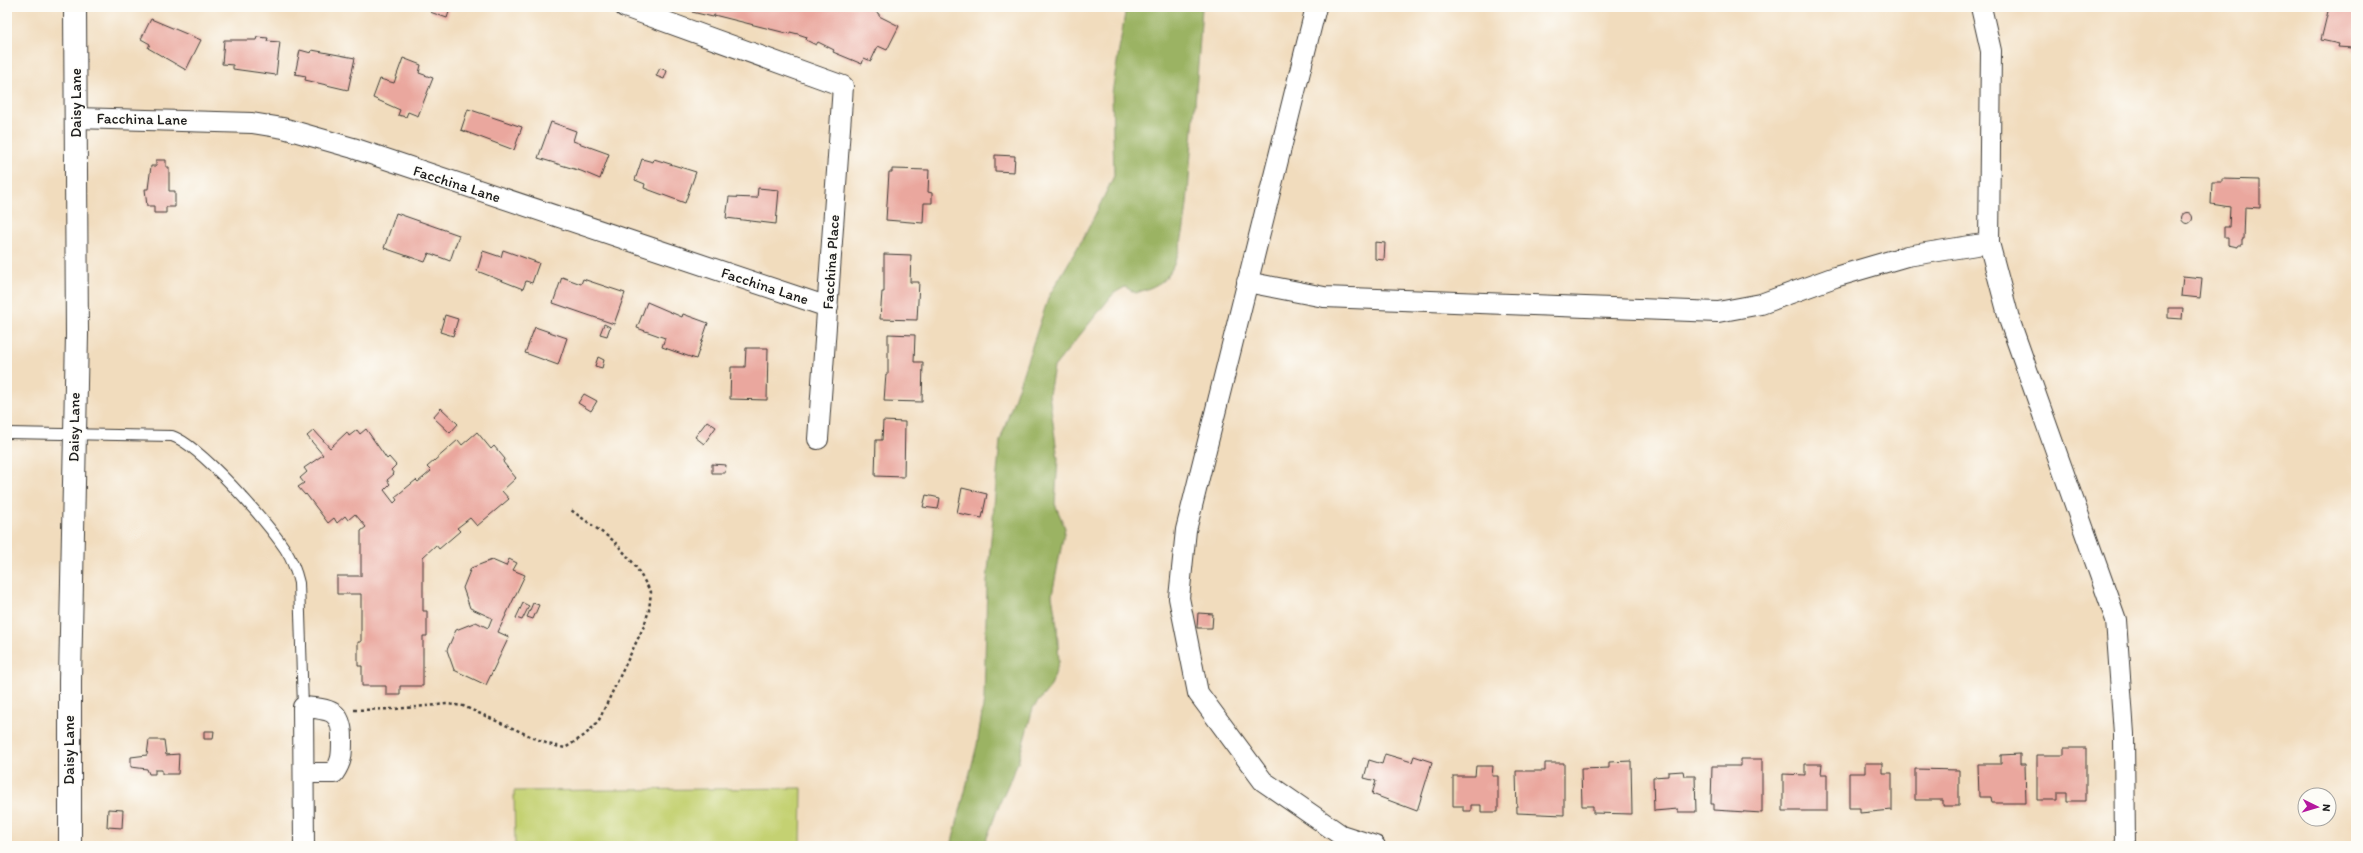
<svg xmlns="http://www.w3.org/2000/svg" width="2363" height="853" font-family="Itim,sans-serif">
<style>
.green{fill:#c4d172;stroke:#707647}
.forest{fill:#9bb364;stroke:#5c6840}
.building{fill:#eaa79e}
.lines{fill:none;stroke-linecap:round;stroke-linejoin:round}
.service-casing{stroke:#3c3934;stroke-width:12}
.minor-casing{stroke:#3c3934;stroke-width:22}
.tertiary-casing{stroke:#3c3934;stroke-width:24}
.path{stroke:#3c3934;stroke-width:2.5;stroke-dasharray:3 3;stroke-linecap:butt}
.service{stroke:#fff;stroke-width:10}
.minor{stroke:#fff;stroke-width:20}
.tertiary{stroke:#fff;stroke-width:22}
.labels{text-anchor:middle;stroke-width:3;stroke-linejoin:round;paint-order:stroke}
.street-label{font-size:15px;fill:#1c1c1c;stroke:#fdfcf7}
</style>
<rect width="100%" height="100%" fill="#fdfcf7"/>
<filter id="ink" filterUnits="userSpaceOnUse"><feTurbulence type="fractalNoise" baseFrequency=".025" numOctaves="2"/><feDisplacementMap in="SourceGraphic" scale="8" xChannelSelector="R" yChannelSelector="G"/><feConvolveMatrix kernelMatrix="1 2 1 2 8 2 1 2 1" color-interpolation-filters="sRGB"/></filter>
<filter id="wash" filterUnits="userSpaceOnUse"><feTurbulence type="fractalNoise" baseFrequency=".012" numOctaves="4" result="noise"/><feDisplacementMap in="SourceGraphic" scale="16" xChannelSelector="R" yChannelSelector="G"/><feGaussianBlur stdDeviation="0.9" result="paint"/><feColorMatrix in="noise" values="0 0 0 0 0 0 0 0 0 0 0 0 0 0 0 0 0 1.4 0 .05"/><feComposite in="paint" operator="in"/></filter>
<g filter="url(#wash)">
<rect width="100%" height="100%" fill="#f1dcbd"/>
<!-- green -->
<path class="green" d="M 802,788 L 801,846 L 515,846 L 514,791 Z"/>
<!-- forest -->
<path class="forest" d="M 1126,7 L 1202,7 C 1199,56 1195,104 1191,153 C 1188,185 1187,250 1168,275 C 1161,285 1147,289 1136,293 L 1125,287 L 1114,293 L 1054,367 L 1049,394 L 1058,459 L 1055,504 L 1065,528 L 1052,595 L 1057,626 L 1059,662 L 1051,686 L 1033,708 L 1018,762 L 999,805 L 984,846 L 951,846 L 977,745 L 984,700 L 987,582 L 1000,441 L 1049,296 L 1085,235 L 1114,176 L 1112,93 Z"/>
<g id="blocks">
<!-- building -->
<path class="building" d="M 432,7 L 450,9 L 447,18 L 430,12 Z
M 686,7 L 867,7 L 879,14 L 879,16 L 899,26 L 887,50 L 878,46 L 871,61 L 864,58 L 862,64 L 833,52 L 834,50 L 818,42 L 816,45 L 806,40 L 807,37 L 798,34 L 790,32 L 790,34 L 714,15 L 713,17 L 692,12 L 693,9 Z
M 2329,7 L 2356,7 L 2355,51 L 2352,50 L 2352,48 L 2338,47 L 2339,44 L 2321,40 Z
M 151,19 L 201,40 L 186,70 L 148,48 L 150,44 L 141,39 Z
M 257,37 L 268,38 L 267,41 L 280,42 L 276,75 L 233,69 L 233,65 L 222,64 L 224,40 L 256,40 Z
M 300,50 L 311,53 L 312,50 L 355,58 L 348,90 L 305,80 L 306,76 L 295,74 Z
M 403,58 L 421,65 L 419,73 L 433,78 L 418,116 L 408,112 L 406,117 L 398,115 L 400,110 L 373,98 L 380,79 L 394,83 Z
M 660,68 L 667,71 L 664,79 L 656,76 Z
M 468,109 L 522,127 L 514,150 L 461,130 Z
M 551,122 L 576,131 L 573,141 L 609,154 L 600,179 L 581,171 L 538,158 Z
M 995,155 L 1015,156 L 1014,172 L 995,171 Z
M 642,159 L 653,162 L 654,159 L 696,172 L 685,203 L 644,188 L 645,184 L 635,180 Z
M 156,160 L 166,160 L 166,167 L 169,167 L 169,191 L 175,191 L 175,207 L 166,207 L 166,213 L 154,213 L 154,206 L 147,206 L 145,189 L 148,189 L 151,166 L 156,166 Z
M 892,169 L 929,170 L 928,192 L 932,193 L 932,203 L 924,203 L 923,223 L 886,220 L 889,172 L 892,172 Z
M 2222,179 L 2260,180 L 2260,208 L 2245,207 L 2244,239 L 2242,239 L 2242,245 L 2238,245 L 2238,247 L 2228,245 L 2228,238 L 2224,238 L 2224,227 L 2229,227 L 2230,207 L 2211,204 L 2212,182 L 2222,182 Z
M 758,188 L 779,190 L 776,224 L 726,218 L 729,197 L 757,198 Z
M2181.5 218a5.5 5.5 0 1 1 11 0a5.5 5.5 0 1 1-11 0Z
M 396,213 L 459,235 L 450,261 L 429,253 L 425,262 L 384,248 Z
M 1375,242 L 1385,243 L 1384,260 L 1375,259 Z
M 503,250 L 539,263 L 532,283 L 526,281 L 523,289 L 477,271 L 483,251 L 501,257 Z
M 884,254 L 911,255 L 910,282 L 919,282 L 917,320 L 880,319 L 882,292 L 884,292 Z
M 2183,276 L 2202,278 L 2200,298 L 2181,296 Z
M 562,277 L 581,284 L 583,279 L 625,293 L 614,324 L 553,303 Z
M 647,302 L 682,317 L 683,314 L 708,323 L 696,359 L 662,347 L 665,338 L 637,328 Z
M 2168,308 L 2183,308 L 2182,319 L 2168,318 Z
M 445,315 L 458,319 L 453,336 L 440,332 Z
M 604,324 L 610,327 L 607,336 L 600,334 Z
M 535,327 L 567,338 L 558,365 L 525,353 Z
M 888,334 L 915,335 L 914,362 L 923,362 L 922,402 L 884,401 L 886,374 L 888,374 Z
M 746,348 L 768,348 L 767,400 L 730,399 L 731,367 L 745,367 Z
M 598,357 L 604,360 L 602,368 L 595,366 Z
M 584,394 L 597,401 L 591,411 L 578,403 Z
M 441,408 L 458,424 L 450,433 L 433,417 Z
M 707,421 L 716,427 L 704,444 L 695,437 Z
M 883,421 L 905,422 L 904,477 L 875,476 L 876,440 L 882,440 Z
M 366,429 L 387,459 L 389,457 L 396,465 L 391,470 L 394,474 L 387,480 L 390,484 L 384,490 L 394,503 L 397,500 L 395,497 L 416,480 L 418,482 L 431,471 L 427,467 L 458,440 L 462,445 L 477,432 L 491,449 L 494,446 L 505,459 L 503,462 L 516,478 L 502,491 L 509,499 L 477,526 L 470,518 L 457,528 L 460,531 L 439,549 L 436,545 L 423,557 L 423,611 L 427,611 L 427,636 L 423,636 L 423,686 L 400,686 L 400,695 L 386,695 L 386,686 L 362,686 L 362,666 L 358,666 L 358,642 L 361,642 L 361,594 L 337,594 L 337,576 L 361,576 L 361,531 L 366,527 L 355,514 L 348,520 L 345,516 L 337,523 L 334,518 L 328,523 L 306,494 L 305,495 L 298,487 L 304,483 L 300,478 L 307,472 L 304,468 L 323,455 L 307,436 L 314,430 L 330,448 L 347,432 L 349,436 L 357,430 L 360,434 Z
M 712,464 L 726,465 L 725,473 L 712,473 Z
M 962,488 L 987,494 L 982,518 L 957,513 Z
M 926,495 L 940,498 L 938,509 L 923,507 Z
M 509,559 L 517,563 L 513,570 L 525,575 L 498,632 L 509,637 L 486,685 L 454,670 L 447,650 L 456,630 L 476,622 L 488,628 L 492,618 L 470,608 L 463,588 L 471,568 L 492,560 L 506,566 Z
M 523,603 L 529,606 L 522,620 L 516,618 Z
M 533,603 L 539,605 L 533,619 L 527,617 Z
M 1198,613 L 1213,614 L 1212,628 L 1197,628 Z
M 204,731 L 214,731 L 213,739 L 204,739 Z
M 149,740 L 164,740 L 166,755 L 179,754 L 178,774 L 162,774 L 162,770 L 155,770 L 155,774 L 149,774 L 147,769 L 131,767 L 131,757 L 147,755 Z
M 2064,748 L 2086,748 L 2086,801 L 2067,801 L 2067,792 L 2058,792 L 2058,800 L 2037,800 L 2037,755 L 2064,755 Z
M 1385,754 L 1412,762 L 1414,756 L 1432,762 L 1417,811 L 1372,794 L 1376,781 L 1364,778 L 1369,760 L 1382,764 Z
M 2020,754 L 2020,764 L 2025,764 L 2026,803 L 1992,803 L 1991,797 L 1979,797 L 1978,764 L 2001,764 L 2001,755 Z
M 1741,759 L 1762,759 L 1762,813 L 1714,810 L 1714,804 L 1711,804 L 1712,766 L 1741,766 Z
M 1631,761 L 1632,814 L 1593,813 L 1593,806 L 1582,806 L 1581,769 L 1609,768 L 1609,762 Z
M 1545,763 L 1564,763 L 1564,815 L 1517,813 L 1516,771 L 1545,771 Z
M 1865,763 L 1882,763 L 1882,773 L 1892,773 L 1892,810 L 1860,813 L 1860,808 L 1849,808 L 1849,773 L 1865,773 Z
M 1805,764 L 1822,764 L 1821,774 L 1827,774 L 1827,811 L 1783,811 L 1783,774 L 1805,775 Z
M 1476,766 L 1493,766 L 1492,776 L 1498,776 L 1498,812 L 1481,812 L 1481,805 L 1471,805 L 1471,811 L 1463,811 L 1463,806 L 1453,806 L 1453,776 L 1475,776 Z
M 1915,769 L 1959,770 L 1959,806 L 1943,806 L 1943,800 L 1915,800 Z
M 1683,771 L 1684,776 L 1695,776 L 1696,812 L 1678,812 L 1678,809 L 1654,811 L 1653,777 L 1668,776 L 1668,772 Z
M 108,809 L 123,810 L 122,828 L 107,827 Z"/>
</g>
</g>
<g filter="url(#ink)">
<use href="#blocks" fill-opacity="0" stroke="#3c3934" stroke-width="1"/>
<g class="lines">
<defs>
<path id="service" d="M 7,433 L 172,436 C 200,445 267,522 285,549 C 292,560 296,570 299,583 L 303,707"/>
<path id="minor" d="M 625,7 L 843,86 L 818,439
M 1316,7 L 1186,530 L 1179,598 L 1198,693 L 1263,781 L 1341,835 L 1375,846
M 1981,7 L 1991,51 L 1989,243 L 2010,322 L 2116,620 L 2124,734 L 2125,846
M 76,118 L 252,123 L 283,128 L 353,148 L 828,307
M 1247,282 L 1324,297 L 1718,312 L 1761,304 L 1835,277 L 1907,256 L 1989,243
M 304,846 L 303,707 C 330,709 343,710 342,741 C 342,755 342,761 334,773 L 305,773"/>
<path id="tertiary" d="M 70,846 L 70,681 L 77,334 L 75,7"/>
</defs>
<!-- service casing -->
<use href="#service" class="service-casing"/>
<!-- minor casing -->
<use href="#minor" class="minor-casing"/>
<!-- tertiary casing -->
<use href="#tertiary" class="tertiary-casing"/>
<!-- path -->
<path class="path" d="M 354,710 L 395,709 L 447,704 L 463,706 L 548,744 L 565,748 L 585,735 L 598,722 L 644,626 L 649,610 L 651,592 L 634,564 L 614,541 L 571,510"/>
<!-- service -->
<use href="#service" class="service"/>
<!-- minor -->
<use href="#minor" class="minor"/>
<!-- tertiary -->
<use href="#tertiary" class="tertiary"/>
</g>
</g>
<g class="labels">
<!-- street labels -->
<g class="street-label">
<text transform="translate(76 103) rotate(-90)" y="5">Daisy Lane</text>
<text transform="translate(142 119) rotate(1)" y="5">Facchina Lane</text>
<text transform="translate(457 184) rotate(18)" y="5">Facchina Lane</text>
<text transform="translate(831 262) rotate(-86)" y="5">Facchina Place</text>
<text transform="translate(765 286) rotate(18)" y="5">Facchina Lane</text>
<text transform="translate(74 427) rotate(-89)" y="5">Daisy Lane</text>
<text transform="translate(69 750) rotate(-90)" y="5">Daisy Lane</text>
</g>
</g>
<!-- margin -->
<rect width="2363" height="853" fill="none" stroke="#fdfcf7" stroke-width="24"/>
<!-- north arrow -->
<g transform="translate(2317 807) rotate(95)"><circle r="19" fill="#fdfcf7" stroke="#a3a29f"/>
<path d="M0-3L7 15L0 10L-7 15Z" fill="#b5179e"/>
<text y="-6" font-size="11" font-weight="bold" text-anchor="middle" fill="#1c1c1c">N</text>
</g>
</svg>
